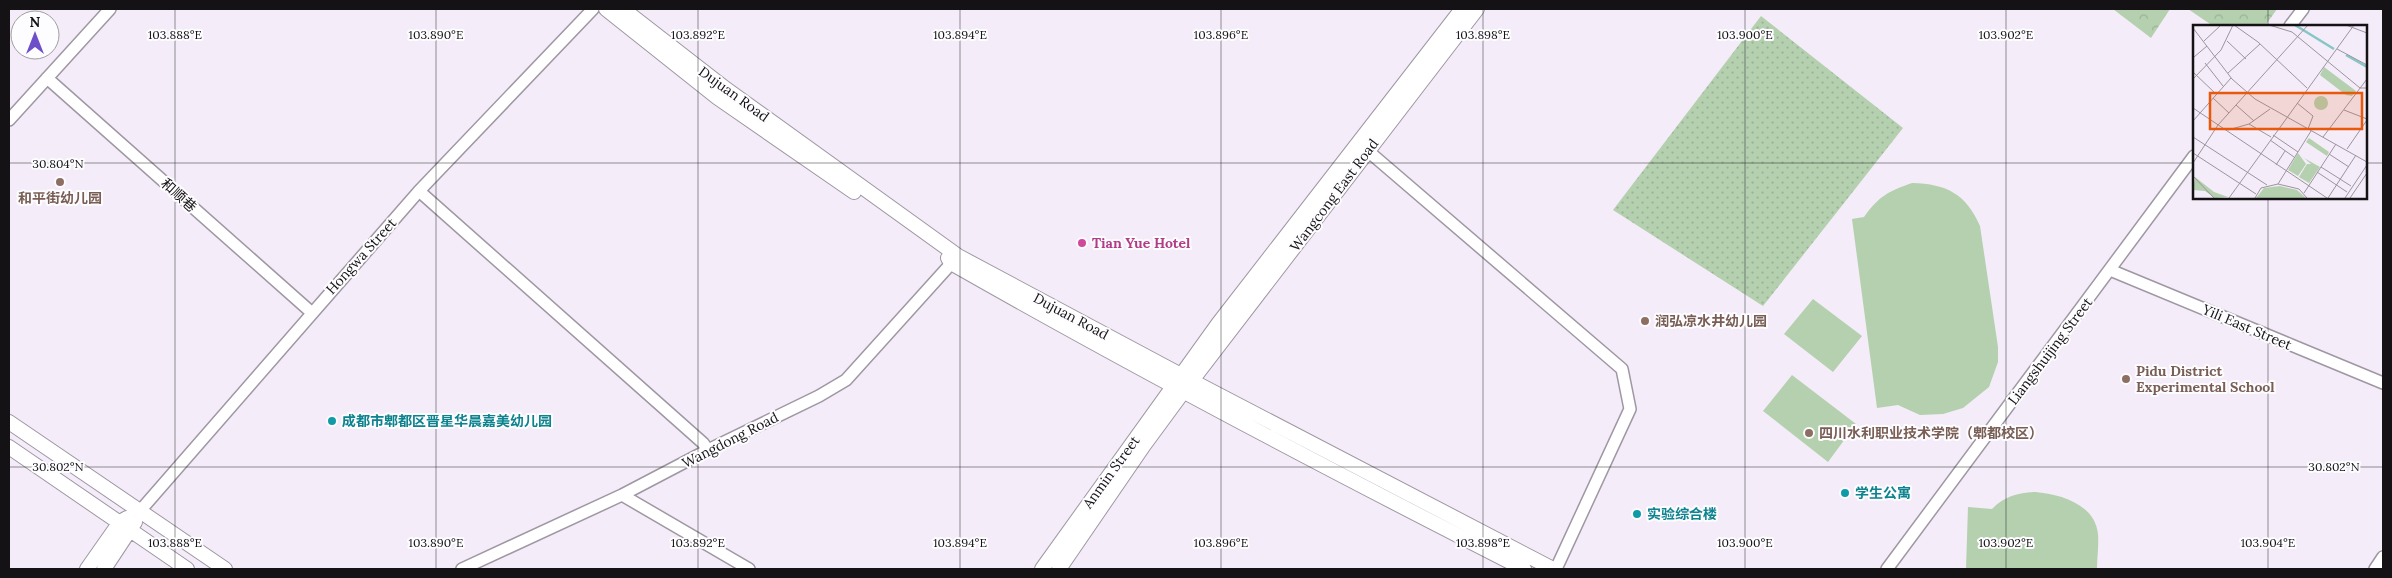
<svg xmlns="http://www.w3.org/2000/svg" width="2392" height="578" font-family="Lora,'Noto Sans SC',serif">
<style>
.grass{fill:url(#grass-dots)}
.forest{fill:url(#forest-crowns)}
.park{fill:#b4d0af}
.lines{fill:none;stroke-linecap:round;stroke-linejoin:round}
.minor-casing{stroke:#9f97a3;stroke-width:14}
.major-casing{stroke:#9f97a3;stroke-width:16}
.minor{stroke:#fff;stroke-width:11}
.major{stroke:#fff;stroke-width:14}
.ticks{fill:none;stroke:#151216;stroke-width:1;stroke-opacity:0.45}
.education-dot{fill:#8d6e63;stroke:#fdfcfe;stroke-width:2}
.hotel-dot{fill:#d1479c;stroke:#fdfcfe;stroke-width:2}
.culture-dot{fill:#0f9aa8;stroke:#fdfcfe;stroke-width:2}
.labels{text-anchor:middle;stroke-width:4;stroke-linejoin:round;paint-order:stroke}
.street-label{font-size:14px;fill:#151216;stroke:#fdfcfe}
.education-label{font-size:14px;font-weight:bold;fill:#785e54;stroke:#fdfcfe;text-anchor:start}
.hotel-label{font-size:14px;font-weight:bold;fill:#b23c85;stroke:#fdfcfe;text-anchor:start}
.culture-label{font-size:14px;font-weight:bold;fill:#0d838f;stroke:#fdfcfe;text-anchor:start}
.inset-river{fill:none;stroke:#86c6c7;stroke-width:2.5}
.inset-road{fill:none;stroke:#9b959e;stroke-width:1}
.view{fill:#e8590c;fill-opacity:0.15;stroke:#e8590c;stroke-width:2.5}
.inset-edge{fill:none;stroke:#151216;stroke-width:2.5}
.ticks-label{font-size:12px;text-anchor:middle;fill:#151216;stroke:#fdfcfe;stroke-width:4;stroke-linejoin:round;paint-order:stroke}
</style>
<defs>
<pattern id="grass-dots" width="8" height="8" patternUnits="userSpaceOnUse" patternTransform="scale(1.25)"><rect width="8" height="8" fill="#b4d0af"/><path d="M2 2h.1M6 6h.1" fill="none" stroke="#9ab296" stroke-width="1.8" stroke-linecap="round"/></pattern>
<pattern id="forest-crowns" width="20" height="18" patternUnits="userSpaceOnUse" patternTransform="scale(1.25)"><rect width="20" height="18" fill="#b4d0af"/><path d="M2 6a3 3 0 1 1 6 0M12 15a3 3 0 1 1 6 0" fill="none" stroke="#9ab296"/></pattern>
</defs>
<rect width="100%" height="100%" fill="#f4ecf8"/>
<!-- grass -->
<path class="grass" d="M 1761,16 L 1903,128 L 1763,306 L 1613,210 Z"/>
<!-- forest -->
<path class="forest" d="M 2113,9 L 2170,9 L 2151,38 Z
M 2188,9 L 2277,9 L 2265,26 L 2213,26 Z"/>
<!-- park -->
<path class="park" d="M 1912,183 C 1947,184 1966,194 1980,226 L 1998,347 L 1998,362 L 1989,387 L 1963,408 L 1943,414 L 1920,415 L 1898,405 L 1877,408 L 1852,219 L 1864,217 C 1879,196 1889,191 1912,183 Z
M 1813,299 L 1862,336 L 1833,372 L 1784,334 Z
M 1792,375 L 1856,424 L 1828,462 L 1763,411 Z
M 2035,492 C 2060,494 2095,504 2098,534 C 2099,545 2097,558 2097,569 L 1966,569 L 1968,507 L 1992,509 C 2005,496 2018,493 2035,492 Z"/>
<g class="lines">
<defs>
<path id="minor" d="M 2290,26 L 2303,9
M 47,78 L 311,312
M 9,120 L 110,9
M 1368,151 L 1622,369 L 1630,409 L 1556,569
M 419,191 L 703,443 L 708,450
M 2110,270 L 2383,383
M 622,495 L 749,569
M 139,512 L 419,191 L 593,9
M 462,569 L 622,495 L 708,450 L 819,396 L 846,380 L 957,257
M 1887,569 L 2194,156
M 2375,569 L 2383,557"/>
<path id="major" d="M 606,9 L 718,98 L 854,192
M 623,9 L 726,89 L 958,256 L 1192,381 L 1553,569
M 948,258 L 951,263 C 1139,370 1331,471 1524,569
M 9,422 L 225,569
M 9,447 L 187,569
M 87,569 L 120,522 L 127,518
M 104,569 L 135,522
M 1042,569 L 1218,324 L 1462,9
M 1059,569 L 1144,445 L 1183,392 L 1477,9"/>
</defs>
<!-- minor casing -->
<use href="#minor" class="minor-casing"/>
<!-- major casing -->
<use href="#major" class="major-casing"/>
<!-- minor -->
<use href="#minor" class="minor"/>
<!-- major -->
<use href="#major" class="major"/>
</g>
<!-- ticks -->
<path class="ticks" d="M 175,9 L 175,569M 436,9 L 436,569M 698,9 L 698,569M 960,9 L 960,569M 1221,9 L 1221,569M 1483,9 L 1483,569M 1745,9 L 1745,569M 2006,9 L 2006,569M 2268,9 L 2268,26M 9,163 L 2194,163M 2366,163 L 2383,163M 2268,198 L 2268,569M 9,467 L 2383,467"/>
<!-- markers -->
<g class="education-dot">
<circle cx="60" cy="182" r="5"/>
<circle cx="1645" cy="321" r="5"/>
<circle cx="2126" cy="379" r="5"/>
<circle cx="1809" cy="433" r="5"/>
</g>
<circle class="hotel-dot" cx="1082" cy="243" r="5"/>
<g class="culture-dot">
<circle cx="332" cy="421" r="5"/>
<circle cx="1845" cy="493" r="5"/>
<circle cx="1637" cy="514" r="5"/>
</g>
<g class="labels">
<!-- street labels -->
<g class="street-label">
<text transform="translate(734 94) rotate(36)" y="5">Dujuan Road</text>
<text transform="translate(179 195) rotate(42)" y="5">和顺巷</text>
<text transform="translate(1334 195) rotate(-53)" y="5">Wangcong East Road</text>
<text transform="translate(361 256) rotate(-48)" y="5">Hongwa Street</text>
<text transform="translate(1071 316) rotate(28)" y="5">Dujuan Road</text>
<text transform="translate(2247 327) rotate(23)" y="5">Yili East Street</text>
<text transform="translate(2050 351) rotate(-53)" y="5">Liangshuijing Street</text>
<text transform="translate(730 440) rotate(-27)" y="5">Wangdong Road</text>
<text transform="translate(1111 472) rotate(-54)" y="5">Anmin Street</text>
</g>
<!-- education labels -->
<g class="education-label">
<text x="60" y="203" text-anchor="middle">和平街幼儿园</text>
<text x="1655" y="326">润弘凉水井幼儿园</text>
<text x="2136" y="376">Pidu District<tspan x="2136" dy="16">Experimental School</tspan></text>
<text x="1819" y="438">四川水利职业技术学院（郫都校区）</text>
</g>
<!-- hotel labels -->
<g class="hotel-label">
<text x="1092" y="248">Tian Yue Hotel</text>
</g>
<!-- culture labels -->
<g class="culture-label">
<text x="342" y="426">成都市郫都区晋星华晨嘉美幼儿园</text>
<text x="1855" y="498">学生公寓</text>
<text x="1647" y="519">实验综合楼</text>
</g>
</g>
<!-- overview -->
<g transform="translate(2193 25)">
<rect width="174" height="174" fill="#f4ecf8"/>
<path d="M121 78a7 7 0 1 1 14 0a7 7 0 1 1-14 0ZM 105,128 L 113,139 L 105,151 L 95,145 ZM 111,133 L 127,142 L 116,158 L 106,152 L 114,139 L 118,139 Z" fill="#b4d0af"/>
<path d="M 131,42 L 163,66 L 159,71 L 153,70 L 127,50 Z" fill="#b4d0af"/>
<path d="M 116,113 L 136,127 L 134,131 L 113,117 ZM 2,152 L 21,167 L 35,172 L 22,173 L 12,166 L 0,165 ZM 87,161 L 104,165 L 113,173 L 63,173 L 71,163 Z" fill="#b4d0af"/>
<path class="inset-river" d="M 102,0 L 141,24M 153,30 L 174,42"/>
<path class="inset-road" d="M 41,0 L 65,17 L 114,63M 76,0 L 99,7 L 167,63 L 174,63M 153,0 L 174,8M 0,3 L 39,54 L 62,74 L 174,137M 11,16 L 28,0M 34,16 L 53,34M 144,24 L 174,40M 1,32 L 14,21M 12,38 L 30,61M 0,47 L 23,69M 35,48 L 67,19M 0,54 L 28,25 L 40,0M 20,73 L 36,88M 104,78 L 120,91 L 115,104M 43,80 L 61,96M 0,83 L 134,173M 151,85 L 174,94M 0,96 L 38,53M 56,99 L 78,112M 25,100 L 115,0M 35,105 L 56,99 L 77,84M 80,110 L 105,127M 0,112 L 74,160M 130,112 L 174,54M 77,115 L 101,132M 154,124 L 174,95M 0,128 L 63,169M 136,129 L 156,142M 0,138 L 25,100M 83,140 L 92,126M 128,142 L 158,161M 124,147 L 154,167M 0,151 L 21,173M 85,159 L 118,106M 111,168 L 143,119M 36,173 L 161,0M 62,173 L 68,163 L 85,159 L 106,164 L 114,173M 135,173 L 163,130M 152,173 L 174,140M 157,173 L 174,148"/>
<path class="view" d="M 17,68 L 169,68 L 169,104 L 17,104 Z"/>
<rect width="174" height="174" class="inset-edge"/>
</g>
<g class="ticks-label">
<text x="175" y="39">103.888°E</text>
<text x="436" y="39">103.890°E</text>
<text x="698" y="39">103.892°E</text>
<text x="960" y="39">103.894°E</text>
<text x="1221" y="39">103.896°E</text>
<text x="1483" y="39">103.898°E</text>
<text x="1745" y="39">103.900°E</text>
<text x="2006" y="39">103.902°E</text>
<text x="58" y="168">30.804°N</text>
<text x="58" y="471">30.802°N</text>
<text x="2334" y="471">30.802°N</text>
<text x="175" y="547">103.888°E</text>
<text x="436" y="547">103.890°E</text>
<text x="698" y="547">103.892°E</text>
<text x="960" y="547">103.894°E</text>
<text x="1221" y="547">103.896°E</text>
<text x="1483" y="547">103.898°E</text>
<text x="1745" y="547">103.900°E</text>
<text x="2006" y="547">103.902°E</text>
<text x="2268" y="547">103.904°E</text>
</g>
<!-- border -->
<rect width="2392" height="578" fill="none" stroke="#151216" stroke-width="20"/>
<!-- north arrow -->
<g transform="translate(35 35)"><circle r="24" fill="#fdfcfe" stroke="#a09ea1"/>
<path d="M0-4L9 19L0 12L-9 19Z" fill="#6d4fc9"/>
<text y="-8" font-size="14" font-weight="bold" text-anchor="middle" fill="#151216">N</text>
</g>
</svg>
